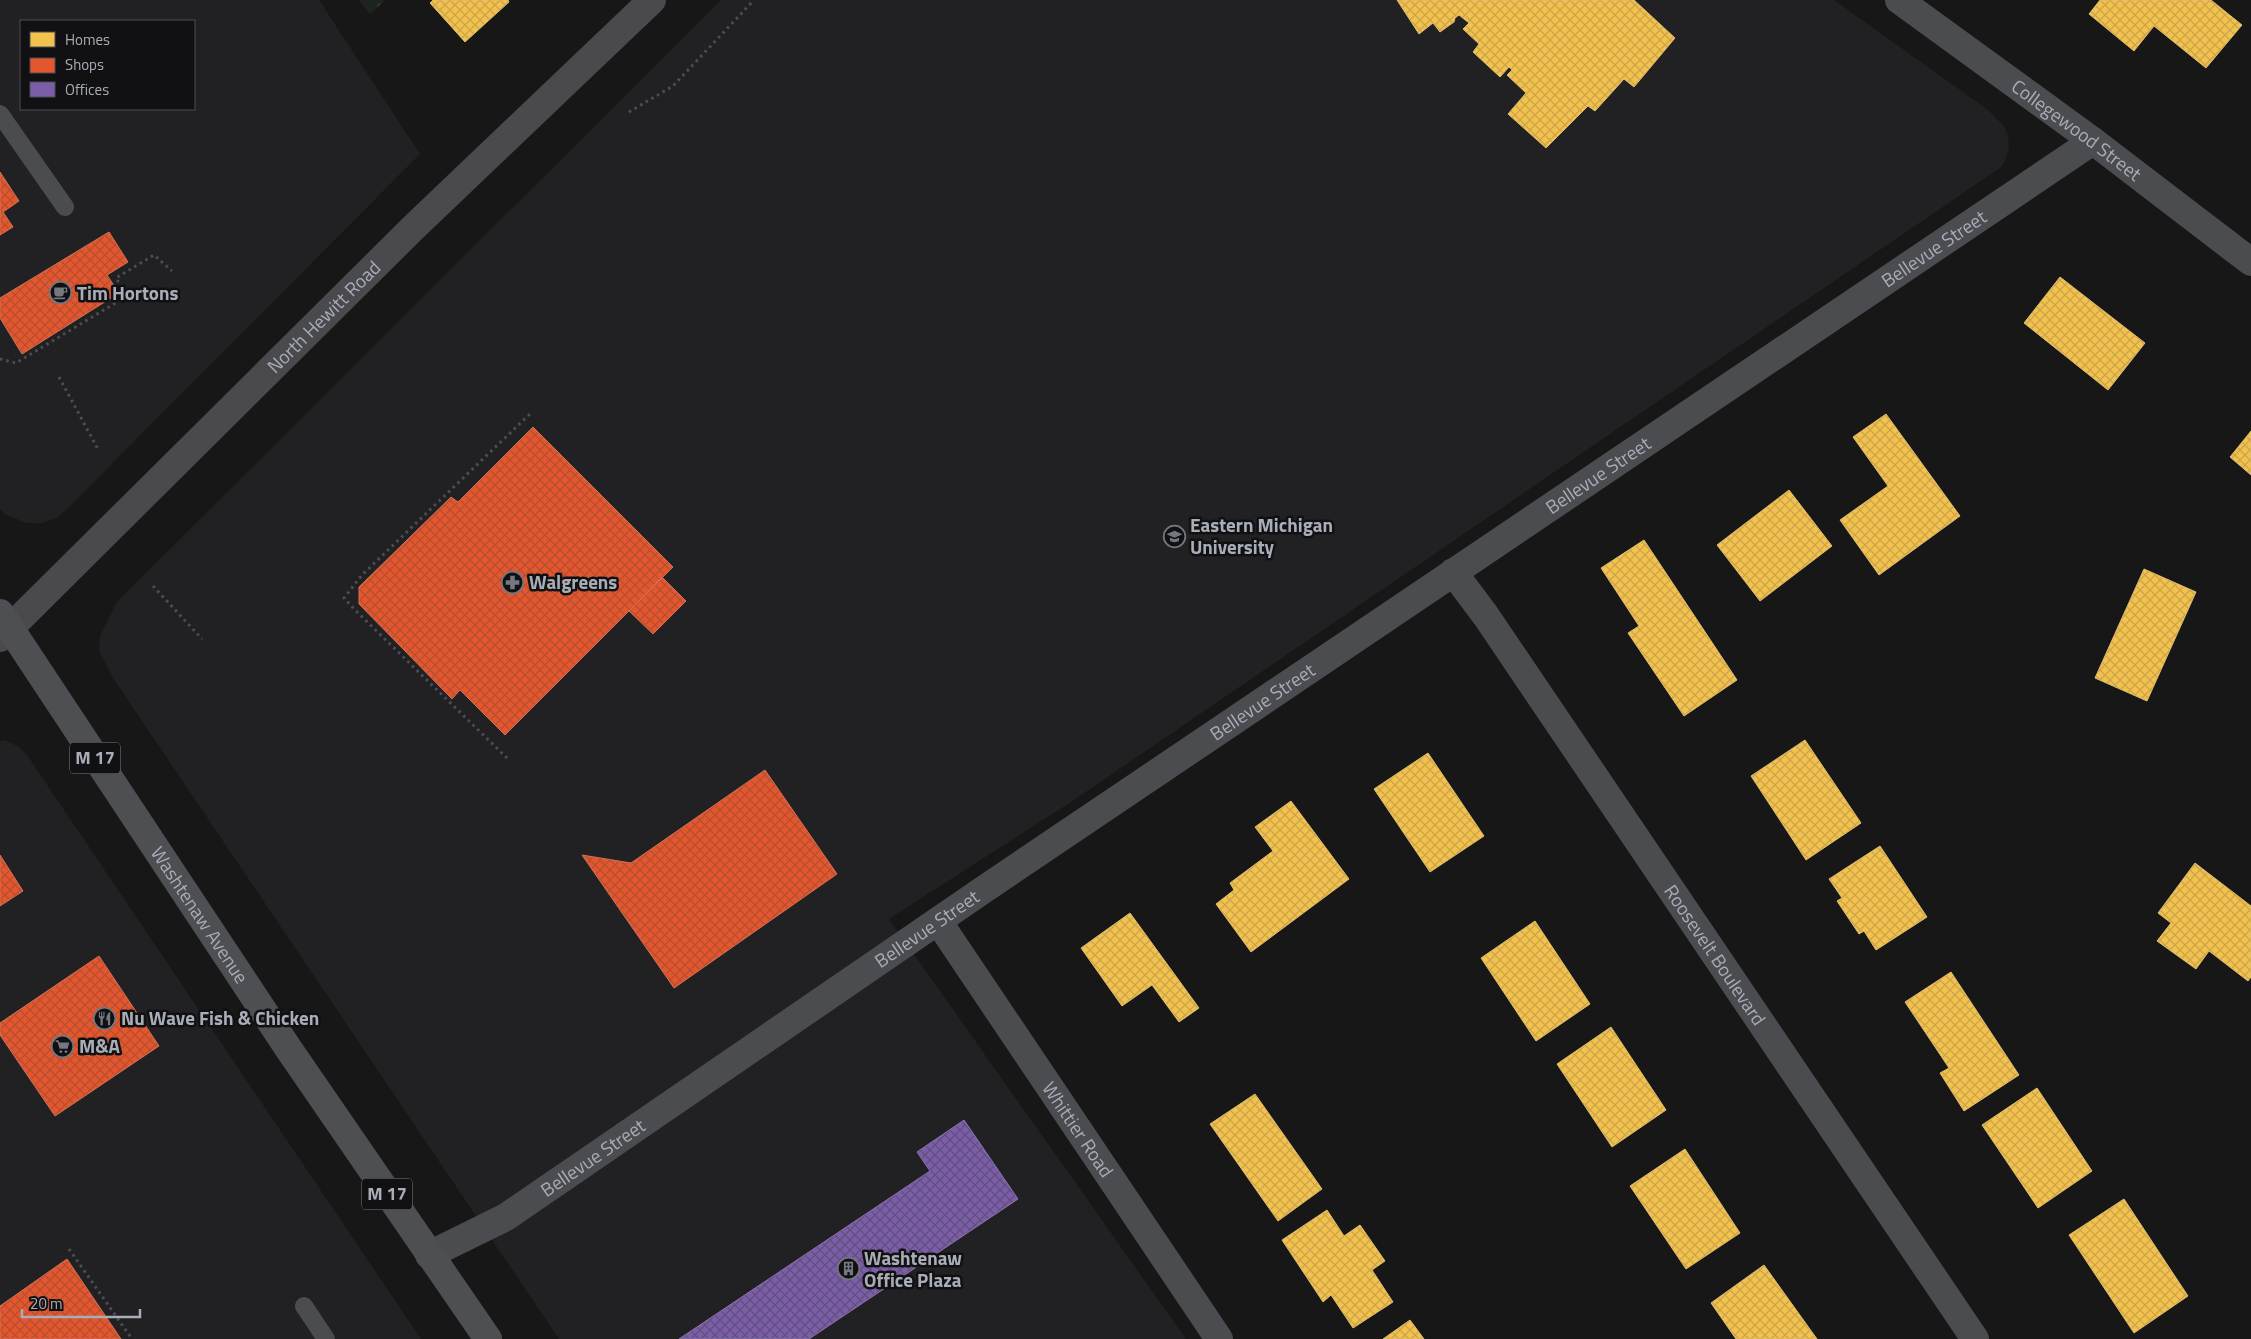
<svg xmlns="http://www.w3.org/2000/svg" width="2251" height="1339" font-family="'Titillium Web',sans-serif">
<style>
.built{fill:#212123;fill-rule:evenodd}
.forest{fill:url(#forest-crowns)}
.homes{fill:url(#homes-cross-hatch);stroke:#dcbb6e}
.shops{fill:url(#shops-cross-hatch);stroke:#d27157}
.offices{fill:url(#offices-cross-hatch);stroke:#8876ac}
.lines{fill:none;stroke-linecap:round;stroke-linejoin:round}
.path{stroke:#4d4e52;stroke-width:3;stroke-dasharray:2.5 4;stroke-linecap:butt}
.service{stroke:#4b4c50;stroke-width:18}
.minor{stroke:#4b4c50;stroke-width:28}
.secondary{stroke:#4a4a4e;stroke-width:28}
.primary{stroke:#4d4f52;stroke-width:28}
.labels{text-anchor:middle;stroke-width:5;stroke-linejoin:round;paint-order:stroke}
.shield{fill:#111113;stroke:#7b7e86;stroke-width:1}
.shield-label{font-size:18px;font-weight:bold;fill:#a8adb8}
.street-label{font-size:19px;fill:#a8adb8;stroke:#111113}
.poi-label{font-size:19px;font-weight:bold;fill:#a8adb8;stroke:#111113;text-anchor:start}
</style>
<defs>
<pattern id="forest-crowns" width="20" height="18" patternUnits="userSpaceOnUse" patternTransform="scale(1.25)"><rect width="20" height="18" fill="#1d241e"/><path d="M2 6a3 3 0 1 1 6 0M12 15a3 3 0 1 1 6 0" fill="none" stroke="#3b413d"/></pattern>
<pattern id="homes-cross-hatch" width="8" height="8" patternUnits="userSpaceOnUse" patternTransform="scale(1.25)"><rect width="8" height="8" fill="#f2c14e"/><path d="M0 0l8 8M0 8l8-8" fill="none" stroke="#cca549"/></pattern>
<pattern id="shops-cross-hatch" width="8" height="8" patternUnits="userSpaceOnUse" patternTransform="scale(1.25)"><rect width="8" height="8" fill="#e4572e"/><path d="M0 0l8 8M0 8l8-8" fill="none" stroke="#b84e30"/></pattern>
<pattern id="offices-cross-hatch" width="8" height="8" patternUnits="userSpaceOnUse" patternTransform="scale(1.25)"><rect width="8" height="8" fill="#7b5ea7"/><path d="M0 0l8 8M0 8l8-8" fill="none" stroke="#614f80"/></pattern>
</defs>
<rect width="100%" height="100%" fill="#171717"/>
<!-- built -->
<path class="built" d="M 0,0 L 319,0 L 420,154 L 70,506 L 57,518 L 42,523 L 26,523 L 5,514 L 0,509 ZM 21,21 L 194,21 L 194,109 L 21,109 Z
M 721,0 L 1834,0 L 1987,109 L 2004,126 L 2008,135 L 2009,148 L 2004,163 L 1997,170 L 1071,802 L 889,919 L 1186,1339 L 559,1339 L 115,681 L 100,653 L 99,643 L 101,633 L 117,602 Z
M 5,740 L 19,747 L 27,755 L 421,1339 L 0,1339 L 0,741 Z"/>
<!-- forest -->
<path class="forest" d="M 359,0 L 385,0 L 370,14 Z"/>
<!-- homes -->
<path class="homes" d="M 433,0 L 508,0 L 509,2 L 465,42 L 430,3 Z
M 1397,0 L 1634,0 L 1675,38 L 1634,87 L 1624,79 L 1595,111 L 1588,106 L 1546,148 L 1508,114 L 1526,93 L 1507,75 L 1512,70 L 1509,67 L 1500,77 L 1473,52 L 1479,44 L 1463,29 L 1469,23 L 1459,15 L 1455,18 L 1454,22 L 1440,32 L 1433,23 L 1419,34 Z
M 2100,0 L 2211,0 L 2242,25 L 2206,68 L 2154,26 L 2134,51 L 2089,14 Z
M 2060,277 L 2145,343 L 2108,390 L 2024,323 Z
M 1886,414 L 1960,516 L 1879,575 L 1840,520 L 1888,486 L 1853,437 Z
M 2251,431 L 2251,475 L 2230,457 Z
M 1789,490 L 1832,546 L 1760,601 L 1717,545 Z
M 1644,540 L 1737,680 L 1684,716 L 1628,633 L 1639,626 L 1601,568 Z
M 2144,569 L 2196,592 L 2147,701 L 2095,678 Z
M 1805,740 L 1861,823 L 1806,860 L 1751,776 Z
M 1428,753 L 1484,836 L 1430,872 L 1374,789 Z
M 1291,801 L 1349,879 L 1251,952 L 1216,904 L 1234,890 L 1230,883 L 1273,851 L 1255,827 Z
M 1880,846 L 1927,917 L 1876,950 L 1864,931 L 1859,934 L 1837,901 L 1842,898 L 1829,879 Z
M 2195,863 L 2251,906 L 2251,977 L 2248,981 L 2209,951 L 2196,969 L 2157,941 L 2171,923 L 2158,913 Z
M 1130,913 L 1199,1008 L 1179,1022 L 1152,985 L 1122,1006 L 1081,948 Z
M 1535,921 L 1590,1004 L 1536,1041 L 1481,958 Z
M 1951,972 L 2019,1075 L 1964,1111 L 1940,1073 L 1949,1068 L 1905,1002 Z
M 1611,1027 L 1666,1110 L 1612,1147 L 1557,1064 Z
M 2037,1088 L 2092,1171 L 2038,1208 L 1982,1125 Z
M 1255,1094 L 1322,1189 L 1278,1221 L 1210,1124 Z
M 1685,1149 L 1740,1233 L 1686,1269 L 1630,1186 Z
M 2124,1199 L 2188,1296 L 2134,1333 L 2069,1235 Z
M 1327,1210 L 1344,1236 L 1360,1225 L 1385,1261 L 1372,1270 L 1393,1302 L 1353,1328 L 1331,1295 L 1323,1302 L 1282,1240 Z
M 1764,1265 L 1817,1339 L 1736,1339 L 1711,1303 Z
M 1410,1320 L 1424,1339 L 1383,1339 Z"/>
<!-- shops -->
<path class="shops" d="M 0,172 L 19,201 L 3,212 L 13,227 L 0,235 Z
M 109,232 L 128,262 L 107,275 L 119,293 L 22,354 L 0,318 L 0,298 Z
M 533,427 L 673,567 L 505,735 L 460,690 L 452,699 L 359,604 L 359,587 L 451,497 L 458,502 Z
M 662,577 L 686,601 L 653,634 L 629,611 Z
M 765,770 L 837,874 L 674,988 L 582,855 L 631,863 Z
M 0,855 L 23,891 L 0,906 Z
M 99,956 L 159,1046 L 55,1116 L 0,1035 L 0,1023 Z
M 67,1259 L 121,1339 L 0,1339 L 0,1306 Z"/>
<!-- offices -->
<path class="offices" d="M 964,1120 L 1018,1199 L 809,1339 L 679,1339 L 930,1171 L 917,1152 Z"/>
<g class="lines">
<!-- path -->
<path class="path" d="M 629,112 L 673,86 L 754,0
M 0,359 L 16,363 L 127,296 L 116,278 L 154,255 L 172,271
M 59,377 L 99,451
M 153,586 L 202,639
M 507,758 L 354,609 L 344,598 L 362,575 L 531,413
M 69,1249 L 132,1339"/>
<!-- service -->
<path class="service" d="M 0,114 L 65,207
M 304,1306 L 326,1339"/>
<!-- minor -->
<g class="minor">
<path id="s1" d="M 1899,0 L 2093,141 L 2251,262"/>
<path id="s2" d="M 1453,572 L 1486,616 L 1975,1339"/>
<path id="s3" d="M 938,921 L 1219,1339"/>
<path id="s4" d="M 429,1255 L 506,1217 L 983,890 L 2093,141"/>
</g>
<!-- secondary -->
<path class="secondary" id="s5" d="M 0,638 L 414,227 L 652,0"/>
<!-- primary -->
<path class="primary" id="s6" d="M 0,613 L 288,1048 L 488,1339"/>
</g>
<!-- icons -->
<defs>
<symbol id="cafe-ring" viewBox="-11 -11 22 22"><circle r="9.5" fill="#111113" stroke="#757880" stroke-width="1.5"/><path d="M-5.5-4.5H6V0H3Q3 3.5 0 3.5H-2.5Q-5.5 3.5-5.5 0ZM3-3.2v2h1.7v-2ZM-6 4.5H4V6H-6Z" fill="#757880"/></symbol>
<symbol id="university-ring" viewBox="-11 -11 22 22"><circle r="9.5" fill="#111113" stroke="#757880" stroke-width="1.5"/><path d="M0-5L7-2L0 1L-7-2ZM-4 1L0 2.5L4 1V4Q0 6-4 4Z" fill="#757880"/></symbol>
<symbol id="pharmacy-ring" viewBox="-11 -11 22 22"><circle r="9.5" fill="#111113" stroke="#757880" stroke-width="1.5"/><path d="M-2-6h4v4h4v4h-4v4h-4v-4h-4v-4h4Z" fill="#757880"/></symbol>
<symbol id="restaurant-ring" viewBox="-11 -11 22 22"><circle r="9.5" fill="#111113" stroke="#757880" stroke-width="1.5"/><path d="M-5-6h1v4h1v-4h1v4h1v-4h1v5L-1.5 .5V6h-2V.5L-5-1ZM5-6V6H3V1.5H1.5Q1.5-4 5-6Z" fill="#757880"/></symbol>
<symbol id="supermarket-ring" viewBox="-11 -11 22 22"><circle r="9.5" fill="#111113" stroke="#757880" stroke-width="1.5"/><path d="M-6-5.5h2.5l.6 2H6L4.5 2H-2.5L-4.4-4H-6ZM-1.5 3.2a1.3 1.3 0 1 0 .1 0ZM3 3.2a1.3 1.3 0 1 0 .1 0Z" fill="#757880"/></symbol>
<symbol id="building-ring" viewBox="-11 -11 22 22"><circle r="9.5" fill="#111113" stroke="#757880" stroke-width="1.5"/><path d="M-4-6H4V6H1V3H-1V6H-4ZM-2.5-4.3h1.7v1.8h-1.7ZM.8-4.3h1.7v1.8H.8ZM-2.5-1h1.7V.8h-1.7ZM.8-1h1.7V.8H.8Z" fill="#757880"/></symbol>
</defs>
<g fill-rule="evenodd">
<use href="#cafe-ring" x="48" y="280" width="25" height="25"/>
<use href="#university-ring" x="1162" y="524" width="25" height="25"/>
<use href="#pharmacy-ring" x="500" y="570" width="25" height="25"/>
<use href="#restaurant-ring" x="92" y="1006" width="25" height="25"/>
<use href="#supermarket-ring" x="50" y="1034" width="25" height="25"/>
<use href="#building-ring" x="836" y="1256" width="25" height="25"/>
</g>
<g class="labels">
<!-- shield labels -->
<g class="shield">
<rect x="70" y="742.5" width="50" height="31" rx="4"/>
<rect x="362" y="1178.5" width="50" height="31" rx="4"/>
</g>
<g class="shield-label">
<text x="95" y="764">M 17</text>
<text x="387" y="1200">M 17</text>
</g>
<!-- street labels -->
<g class="street-label">
<text dy="7" stroke="none"><textPath href="#s1" startOffset="220">Collegewood Street</textPath></text>
<text dy="7" stroke="none"><textPath href="#s4" startOffset="1811">Bellevue Street</textPath></text>
<text dy="7" stroke="none"><textPath href="#s5" startOffset="456">North Hewitt Road</textPath></text>
<text dy="7" stroke="none"><textPath href="#s4" startOffset="1406">Bellevue Street</textPath></text>
<text dy="7" stroke="none"><textPath href="#s4" startOffset="1001">Bellevue Street</textPath></text>
<text dy="7" stroke="none"><textPath href="#s6" startOffset="362">Washtenaw Avenue</textPath></text>
<text dy="7" stroke="none"><textPath href="#s4" startOffset="596">Bellevue Street</textPath></text>
<text dy="7" stroke="none"><textPath href="#s2" startOffset="464">Roosevelt Boulevard</textPath></text>
<text dy="7" stroke="none"><textPath href="#s3" startOffset="251">Whittier Road</textPath></text>
<text dy="7" stroke="none"><textPath href="#s4" startOffset="191">Bellevue Street</textPath></text>
</g>
<!-- poi labels -->
<g class="poi-label">
<text x="77" y="300">Tim Hortons</text>
<text x="1190" y="532">Eastern Michigan<tspan x="1190" dy="22">University</tspan></text>
<text x="529" y="589">Walgreens</text>
<text x="121" y="1025">Nu Wave Fish &amp; Chicken</text>
<text x="79" y="1053">M&amp;A</text>
<text x="864" y="1265">Washtenaw<tspan x="864" dy="22">Office Plaza</tspan></text>
</g>
</g>
<!-- legend -->
<rect x="20" y="20" width="175" height="90" fill="#111113" stroke="#4d4f55"/>
<rect x="30" y="32" width="25" height="15" fill="#f2c14e" stroke="#4d4f55"/>
<text x="65" y="45" font-size="15" fill="#a8adb8">Homes</text>
<rect x="30" y="58" width="25" height="15" fill="#e4572e" stroke="#4d4f55"/>
<text x="65" y="70" font-size="15" fill="#a8adb8">Shops</text>
<rect x="30" y="82" width="25" height="15" fill="#7b5ea7" stroke="#4d4f55"/>
<text x="65" y="95" font-size="15" fill="#a8adb8">Offices</text>
<!-- scale -->
<path d="M22 1309v8h118v-8" fill="none" stroke="#a8adb8" stroke-width="2.5"/>
<text x="30" y="1309" font-size="15" fill="#a8adb8" stroke="#111113" stroke-width="4" paint-order="stroke">20 m</text>
</svg>
